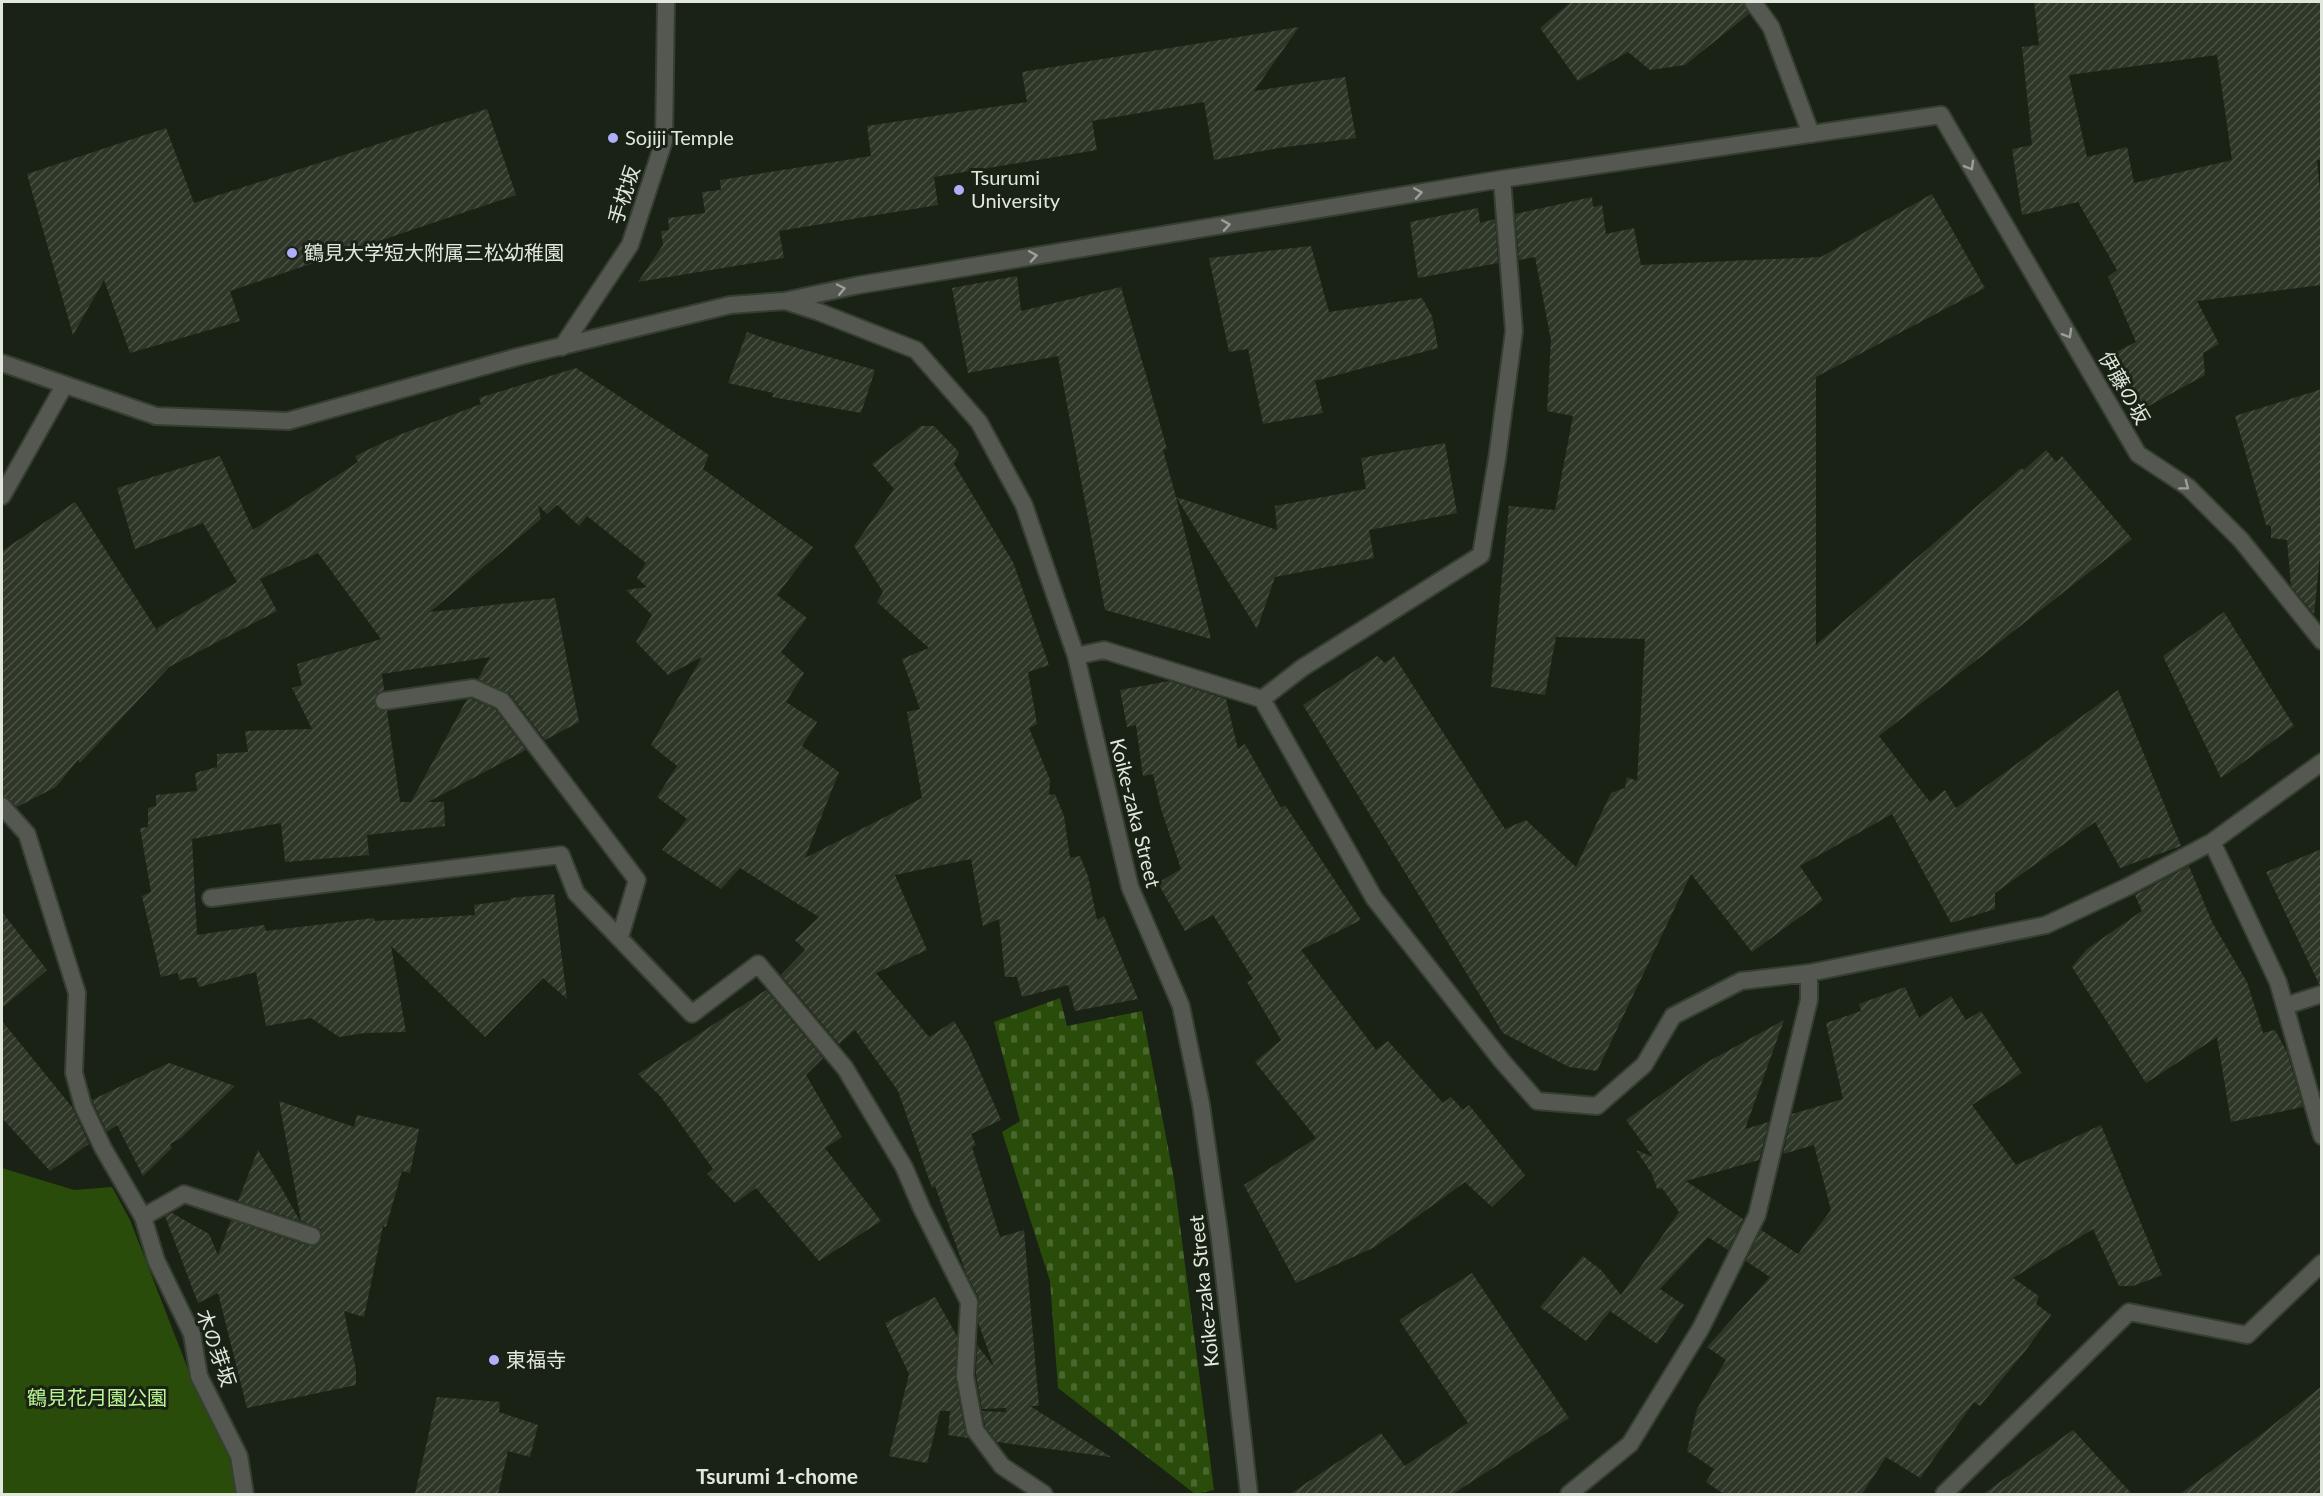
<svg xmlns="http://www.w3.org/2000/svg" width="2323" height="1496" font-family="Lato,'Noto Sans JP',sans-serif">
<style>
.cemetery{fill:url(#cemetery-stones)}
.park{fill:#2a4c0a}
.building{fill:url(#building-hatch);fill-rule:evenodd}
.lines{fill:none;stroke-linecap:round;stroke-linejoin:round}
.service-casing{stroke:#353e30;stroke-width:20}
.minor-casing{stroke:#353e30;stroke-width:20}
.service{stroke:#545851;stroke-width:16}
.minor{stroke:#545851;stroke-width:16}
.oneway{stroke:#9aa097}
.poi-dot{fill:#aeaefa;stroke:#192214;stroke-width:2}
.labels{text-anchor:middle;stroke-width:6;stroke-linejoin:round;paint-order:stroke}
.poi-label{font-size:20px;fill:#e1e7dd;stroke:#192214;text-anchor:start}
.street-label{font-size:20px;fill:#e1e7dd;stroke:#192214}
.park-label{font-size:20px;fill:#baf592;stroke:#192214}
.neighbourhood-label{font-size:21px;font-weight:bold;fill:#e1e7dd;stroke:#192214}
</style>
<defs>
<pattern id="cemetery-stones" width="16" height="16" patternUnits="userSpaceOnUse" patternTransform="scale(1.5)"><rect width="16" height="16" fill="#2a4c0a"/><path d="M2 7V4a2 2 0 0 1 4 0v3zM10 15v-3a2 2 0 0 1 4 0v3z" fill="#49662d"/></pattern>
<pattern id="building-hatch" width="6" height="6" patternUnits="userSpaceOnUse" patternTransform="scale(1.5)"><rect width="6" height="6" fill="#2d3627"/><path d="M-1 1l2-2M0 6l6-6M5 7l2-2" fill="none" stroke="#4b5346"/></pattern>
</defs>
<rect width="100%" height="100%" fill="#192214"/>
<!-- cemetery -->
<path class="cemetery" d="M 1060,998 L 1067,1026 L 1142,1011 L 1174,1179 L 1214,1490 L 1195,1494 L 1058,1388 L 1050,1281 L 1002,1132 L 1020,1121 L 994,1022 Z"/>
<!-- park -->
<path class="park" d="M 2,1168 L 74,1190 L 112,1187 L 130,1220 L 193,1382 L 236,1460 L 240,1494 L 2,1494 Z"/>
<!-- building -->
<path class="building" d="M 1571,2 L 1743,2 L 1749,14 L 1685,65 L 1650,70 L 1628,52 L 1578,81 L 1540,28 Z
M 2034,2 L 2322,2 L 2322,160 L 2317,160 L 2322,210 L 2322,285 L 2197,301 L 2219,344 L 2203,353 L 2205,375 L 2136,413 L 2112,354 L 2136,342 L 2108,277 L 2117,270 L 2078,202 L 2022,215 L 2012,149 L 2032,145 L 2022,47 L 2039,45 ZM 2217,55 L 2232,160 L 2134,183 L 2127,147 L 2087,157 L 2069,75 Z
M 1299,27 L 1254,91 L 1345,77 L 1356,138 L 1278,148 L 1214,160 L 1204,102 L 1092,121 L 1097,150 L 934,177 L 938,205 L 779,231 L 784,258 L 638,282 L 663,245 L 661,231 L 669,230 L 668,218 L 705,213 L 702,192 L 721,190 L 720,180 L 871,156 L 867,126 L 1027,102 L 1022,72 Z
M 487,109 L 516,195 L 230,291 L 240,321 L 130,353 L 104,280 L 73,335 L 27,174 L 166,128 L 194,203 Z
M 1932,194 L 1985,288 L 1816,377 L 1816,645 L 2021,468 L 2024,470 L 2046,450 L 2056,462 L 2062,456 L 2132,539 L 1879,736 L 1930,802 L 1945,790 L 1956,808 L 2118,690 L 2181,846 L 2120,868 L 2095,822 L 1995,893 L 1995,909 L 1951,923 L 1892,814 L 1800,866 L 1823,900 L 1752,952 L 1691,874 L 1597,1071 L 1569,1067 L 1503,1033 L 1303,705 L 1377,656 L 1385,663 L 1394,656 L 1505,829 L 1526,820 L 1576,867 L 1611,793 L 1625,788 L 1627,777 L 1637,781 L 1645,639 L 1556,637 L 1545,695 L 1491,687 L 1509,506 L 1555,510 L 1573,416 L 1547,411 L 1551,340 L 1535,257 L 1519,260 L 1515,214 L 1592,197 L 1593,207 L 1602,205 L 1606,234 L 1634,228 L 1641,265 L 1821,257 Z
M 1478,208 L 1480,223 L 1495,219 L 1498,263 L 1418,278 L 1410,222 Z
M 1311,246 L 1329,312 L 1422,298 L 1432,316 L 1438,348 L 1315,381 L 1323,413 L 1263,424 L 1248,349 L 1229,352 L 1209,258 Z
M 1017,276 L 1021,311 L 1121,287 L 1167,449 L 1163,450 L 1176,497 L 1277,530 L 1275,506 L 1366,489 L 1361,458 L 1445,443 L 1457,513 L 1369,530 L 1374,558 L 1275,577 L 1257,629 L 1176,497 L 1211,639 L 1105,610 L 1058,356 L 968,373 L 952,288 Z
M 747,332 L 773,341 L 875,370 L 861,413 L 772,397 L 773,393 L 728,383 Z
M 576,368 L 709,455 L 703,469 L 813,547 L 777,595 L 807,618 L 781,652 L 804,673 L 786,702 L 817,722 L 802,746 L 839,772 L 805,858 L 922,798 L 907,712 L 920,709 L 902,659 L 929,648 L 877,602 L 883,592 L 854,546 L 894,489 L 872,464 L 921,426 L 934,426 L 959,452 L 954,464 L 1013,562 L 1049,665 L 1028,672 L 1037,724 L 1029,728 L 1050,780 L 1049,795 L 1055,794 L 1064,816 L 1070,858 L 1080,856 L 1088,876 L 1097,920 L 1104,916 L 1138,999 L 1075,1011 L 1068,985 L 1022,997 L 1017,977 L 1005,977 L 999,919 L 983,926 L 971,859 L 895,875 L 927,950 L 876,973 L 929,1037 L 954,1021 L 968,1044 L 1001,1120 L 971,1134 L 976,1145 L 972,1147 L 1000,1237 L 1024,1230 L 1039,1406 L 1030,1406 L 1111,1457 L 997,1442 L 985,1426 L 982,1411 L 1006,1412 L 1006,1408 L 982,1409 L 976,1375 L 977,1345 L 994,1367 L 978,1322 L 979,1298 L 966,1273 L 935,1186 L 932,1188 L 898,1091 L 855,1030 L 839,1044 L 781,975 L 805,950 L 795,940 L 819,917 L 740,868 L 721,889 L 662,850 L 687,819 L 657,797 L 677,766 L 651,745 L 702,657 L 668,675 L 636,642 L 652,615 L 626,590 L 647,587 L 637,578 L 646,563 L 587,516 L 579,526 L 557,505 L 547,514 L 538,505 L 541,519 L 430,612 L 555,598 L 579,722 L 545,740 L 510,694 L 478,679 L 490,657 L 382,674 L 384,690 L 377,693 L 374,703 L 380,710 L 387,711 L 400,802 L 411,802 L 467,699 L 471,699 L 495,709 L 526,750 L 428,802 L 444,802 L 445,826 L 367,835 L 369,855 L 285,862 L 281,823 L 192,839 L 197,935 L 264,925 L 266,931 L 374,918 L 375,921 L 475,915 L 474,905 L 510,900 L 510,898 L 554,894 L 567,999 L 543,978 L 485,1037 L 391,946 L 406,1032 L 364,1033 L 339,1037 L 311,1018 L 266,1026 L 256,972 L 199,987 L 196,977 L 179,980 L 178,973 L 161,977 L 142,896 L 151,892 L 140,828 L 148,827 L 148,808 L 156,806 L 156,795 L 197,791 L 195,773 L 217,767 L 217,754 L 248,752 L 245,731 L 312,729 L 292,688 L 302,685 L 297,664 L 381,639 L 318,553 L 260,579 L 277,611 L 169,667 L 80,763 L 78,760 L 56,787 L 17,807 L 9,799 L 2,796 L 2,551 L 75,502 L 158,632 L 157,628 L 237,582 L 203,523 L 135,549 L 117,488 L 220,456 L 253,530 L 358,462 L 355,456 L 399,435 L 481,404 L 479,398 Z
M 2322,389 L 2322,537 L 2314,614 L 2291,586 L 2287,540 L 2271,538 L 2271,526 L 2266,525 L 2235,416 Z
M 2224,612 L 2294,726 L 2221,778 L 2163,656 Z
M 1169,681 L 1226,699 L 1238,749 L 1245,744 L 1281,808 L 1285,805 L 1361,920 L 1301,950 L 1376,1050 L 1388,1041 L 1443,1103 L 1451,1097 L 1463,1110 L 1469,1105 L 1525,1175 L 1492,1207 L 1465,1182 L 1375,1247 L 1296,1283 L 1244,1185 L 1316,1138 L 1255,1062 L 1281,1040 L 1247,982 L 1253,979 L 1213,915 L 1185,931 L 1158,883 L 1181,869 L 1161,809 L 1153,774 L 1143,776 L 1136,725 L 1127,727 L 1120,690 Z
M 2322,849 L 2322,984 L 2319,984 L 2266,872 Z
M 2189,866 L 2212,922 L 2247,982 L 2263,1033 L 2275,1030 L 2287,1052 L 2303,1107 L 2231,1122 L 2217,1037 L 2146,1083 L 2072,967 L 2087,949 L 2142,911 L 2135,895 Z
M 2,912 L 47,970 L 2,1008 Z
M 1905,987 L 1919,1018 L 1951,996 L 1966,1020 L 1981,1011 L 2022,1073 L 1972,1105 L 2016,1165 L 2101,1125 L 2162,1275 L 2133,1286 L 2119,1286 L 2093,1229 L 2013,1278 L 2039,1296 L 2036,1304 L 2051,1315 L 2026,1350 L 1980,1406 L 1974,1402 L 1920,1478 L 1886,1457 L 1862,1494 L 1724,1494 L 1706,1482 L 1714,1469 L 1687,1451 L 1697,1409 L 1726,1360 L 1707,1347 L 1770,1277 L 1746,1261 L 1761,1230 L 1798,1254 L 1831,1210 L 1814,1145 L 1783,1154 L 1792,1114 L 1843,1099 L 1826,1023 L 1861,1011 L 1859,1004 Z
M 766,990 L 823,1058 L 806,1075 L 842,1137 L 825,1148 L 881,1221 L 819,1261 L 756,1188 L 735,1203 L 707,1174 L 713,1169 L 661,1097 L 638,1074 Z
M 1784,1020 L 1745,1129 L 1769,1122 L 1759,1160 L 1686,1181 L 1743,1219 L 1728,1250 L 1708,1237 L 1660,1289 L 1684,1305 L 1657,1344 L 1610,1311 L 1611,1310 L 1586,1341 L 1540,1307 L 1583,1256 L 1601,1270 L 1621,1295 L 1679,1212 L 1662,1188 L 1657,1189 L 1652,1174 L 1636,1150 L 1653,1157 L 1626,1120 L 1702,1065 Z
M 2,1021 L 72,1107 L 89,1144 L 50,1171 L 2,1118 Z
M 169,1063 L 235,1086 L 181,1138 L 170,1144 L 172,1148 L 143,1176 L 117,1125 L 107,1132 L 92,1100 Z
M 279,1101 L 354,1127 L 357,1115 L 419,1129 L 410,1173 L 402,1171 L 386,1227 L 383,1226 L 364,1317 L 344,1311 L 356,1370 L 356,1385 L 247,1408 L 218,1293 L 198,1303 L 165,1216 L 172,1213 L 209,1234 L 218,1255 L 231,1220 L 309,1246 L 319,1243 L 322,1234 L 320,1229 L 301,1221 Z
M 258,1150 L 282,1189 L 300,1221 L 238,1201 Z
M 1472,1273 L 1569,1418 L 1453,1494 L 1290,1494 L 1381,1433 L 1405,1466 L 1468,1423 L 1399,1320 Z
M 935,1297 L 957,1336 L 955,1378 L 965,1432 L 968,1438 L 948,1435 L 950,1411 L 940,1411 L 927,1463 L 889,1456 L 909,1374 L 885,1323 Z
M 2322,1386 L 2322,1494 L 2180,1494 L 2263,1433 Z
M 437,1397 L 500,1402 L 499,1412 L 538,1425 L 530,1457 L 508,1451 L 498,1494 L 415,1494 Z
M 2073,1430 L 2132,1494 L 1983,1494 Z"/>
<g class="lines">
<defs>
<path id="service" d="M 1753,2 L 1771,27 L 1811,134
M 562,347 L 630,245 L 664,141 L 666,2
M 2,496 L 64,386
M 2285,1006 L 2322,994
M 143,1217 L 184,1194 L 312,1236"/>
<path id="minor" d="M 785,301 L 819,312 L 916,350 L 979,422 L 1024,505 L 1076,656 L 1130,887 L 1181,1006 L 1201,1104 L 1220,1239 L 1249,1494
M 2,363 L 156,416 L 288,421 L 517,357 L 730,305 L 784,301 L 859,285 L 1502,179 L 1941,115 L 2138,454 L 2188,487 L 2241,540 L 2322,641
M 1076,656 L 1104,650 L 1262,699 L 1374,898 L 1502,1061 L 1537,1101 L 1597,1106 L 1644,1065 L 1673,1016 L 1741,981 L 1809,973 L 2046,925 L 2129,886 L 2212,842 L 2322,762
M 1262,699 L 1302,668 L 1481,555 L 1497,459 L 1514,331 L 1502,179
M 384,701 L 473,688 L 502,701 L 637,880 L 620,937
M 2,806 L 27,834 L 77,993 L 74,1073 L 83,1106 L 103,1148 L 143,1217 L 156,1260 L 192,1334 L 199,1376 L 239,1456 L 245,1494
M 2212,842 L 2278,982 L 2322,1136
M 211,898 L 561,855 L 576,893 L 692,1014 L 758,964 L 845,1068 L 904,1167 L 922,1209 L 969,1302 L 965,1376 L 975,1430 L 1002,1466 L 1044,1494
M 1569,1494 L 1630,1444 L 1701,1328 L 1757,1215 L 1809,1000 L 1809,973
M 1944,1494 L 2129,1312 L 2247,1335 L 2322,1263"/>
</defs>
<!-- service casing -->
<use href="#service" class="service-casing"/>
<!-- minor casing -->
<use href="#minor" class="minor-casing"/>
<!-- service -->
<use href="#service" class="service"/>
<!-- minor -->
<use href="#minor" class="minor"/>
</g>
<!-- one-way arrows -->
<defs><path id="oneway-chevron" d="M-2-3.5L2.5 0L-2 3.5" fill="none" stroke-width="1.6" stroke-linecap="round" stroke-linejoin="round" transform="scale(1.5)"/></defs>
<g class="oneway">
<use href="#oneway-chevron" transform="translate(1970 166) rotate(60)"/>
<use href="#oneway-chevron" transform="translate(1418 193) rotate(-9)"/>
<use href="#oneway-chevron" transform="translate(1226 225) rotate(-9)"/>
<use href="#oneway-chevron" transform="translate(1033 256) rotate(-9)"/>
<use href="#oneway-chevron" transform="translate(841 289) rotate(-12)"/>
<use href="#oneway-chevron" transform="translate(2068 334) rotate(60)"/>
<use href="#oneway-chevron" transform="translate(2185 486) rotate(37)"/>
</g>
<!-- markers -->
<g class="poi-dot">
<circle cx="613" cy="138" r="6"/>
<circle cx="959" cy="190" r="6"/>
<circle cx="292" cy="253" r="6"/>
<circle cx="494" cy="1360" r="6"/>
</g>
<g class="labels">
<!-- poi labels -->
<g class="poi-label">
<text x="625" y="145">Sojiji Temple</text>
<text x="971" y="185">Tsurumi<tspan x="971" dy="23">University</tspan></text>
<text x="304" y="260">鶴見大学短大附属三松幼稚園</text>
<text x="506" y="1367">東福寺</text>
</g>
<!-- street labels -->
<g class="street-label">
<text transform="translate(624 195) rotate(-72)" y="7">手枕坂</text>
<text transform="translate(2124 388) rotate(60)" y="7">伊藤の坂</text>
<text transform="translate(1135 813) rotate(76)" y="7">Koike-zaka Street</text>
<text transform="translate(1204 1291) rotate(-96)" y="7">Koike-zaka Street</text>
<text transform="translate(216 1348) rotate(71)" y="7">木の芽坂</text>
</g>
<!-- park labels -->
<g class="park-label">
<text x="97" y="1405">鶴見花月園公園</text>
</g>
<!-- neighbourhood labels -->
<g class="neighbourhood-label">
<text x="777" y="1484">Tsurumi 1-chome</text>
</g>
</g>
<!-- border -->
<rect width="2323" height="1496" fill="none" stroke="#e1e7dd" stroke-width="6"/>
</svg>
